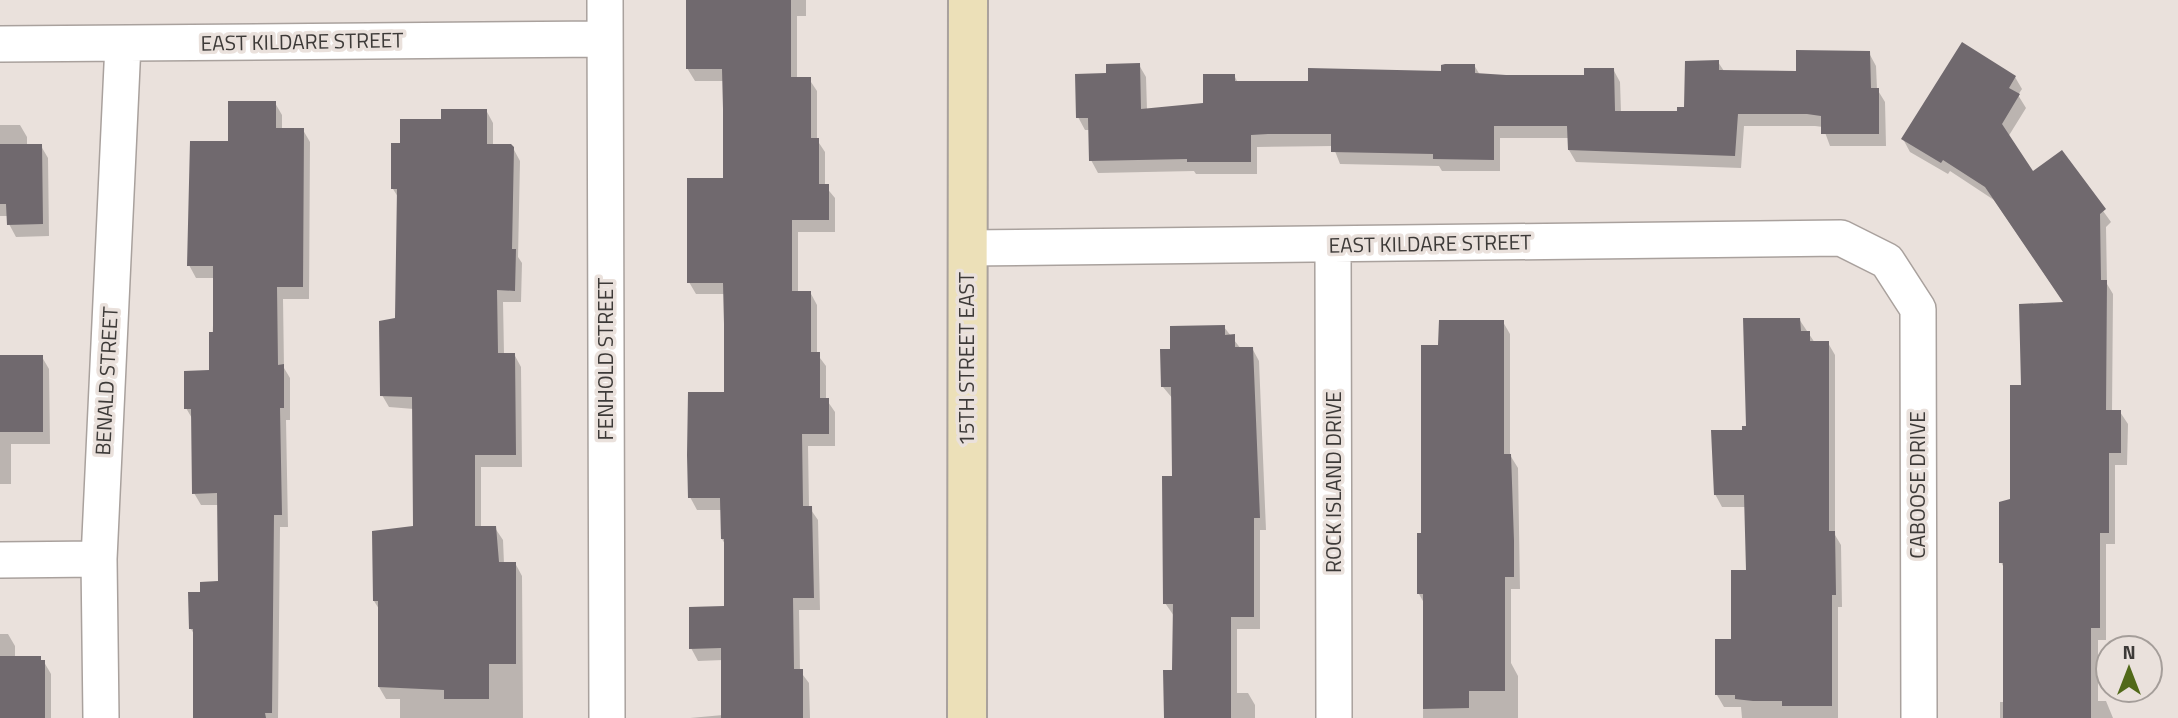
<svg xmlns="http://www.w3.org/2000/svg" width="2178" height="718" font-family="'Titillium Web',sans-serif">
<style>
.shadow{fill:#0003}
.building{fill:#70696e}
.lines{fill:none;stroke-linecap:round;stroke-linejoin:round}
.street-casing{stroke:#a9a19d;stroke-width:38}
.secondary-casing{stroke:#a9a19d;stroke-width:42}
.street{stroke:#fff;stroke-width:35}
.secondary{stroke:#ece0b8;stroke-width:38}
.labels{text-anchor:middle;stroke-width:7;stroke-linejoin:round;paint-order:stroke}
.street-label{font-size:21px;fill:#3d3a38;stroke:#eae1dc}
</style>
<rect width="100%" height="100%" fill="#eae1dc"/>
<!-- shadow -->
<path class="shadow" d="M 687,0 L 806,0 L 806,16 L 797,16 L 797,79 L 809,79 L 817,91 L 817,140 L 825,152 L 825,186 L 835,198 L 835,232 L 798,232 L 798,292 L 810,292 L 817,305 L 817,354 L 826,366 L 826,399 L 835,412 L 835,446 L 808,446 L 809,507 L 818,520 L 820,610 L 799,610 L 800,671 L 809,683 L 810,718 L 690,718 L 723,715 L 723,660 L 698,661 L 691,648 L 726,608 L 726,546 L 722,539 L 722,510 L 697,510 L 690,497 L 726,394 L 725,294 L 696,294 L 689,282 L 725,180 L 724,81 L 695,81 L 687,68 Z
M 1869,53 L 1876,66 L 1877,89 L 1885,102 L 1886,146 L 1830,146 L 1823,127 L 1815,126 L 1744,126 L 1741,168 L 1576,162 L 1569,150 L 1569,138 L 1500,138 L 1500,171 L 1442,171 L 1439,166 L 1340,164 L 1333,146 L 1257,147 L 1257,174 L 1196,174 L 1194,171 L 1098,173 L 1091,160 L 1090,130 L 1085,130 L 1078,117 L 1108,75 L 1139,65 L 1146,77 L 1147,110 L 1205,104 L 1234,75 L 1238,83 L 1309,83 L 1443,73 L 1474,65 L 1480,75 L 1585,77 L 1613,69 L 1620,82 L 1621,112 L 1679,112 L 1686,108 L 1718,62 L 1724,71 L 1798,73 Z
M 2015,77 L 2022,89 L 2018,95 L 2026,108 L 2008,137 L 2033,174 L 2061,153 L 2111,222 L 2106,227 L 2107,284 L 2113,294 L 2112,412 L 2120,412 L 2128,424 L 2127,465 L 2115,465 L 2115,544 L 2106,544 L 2106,640 L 2098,640 L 2098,701 L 2106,701 L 2113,718 L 2000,718 L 2000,702 L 2005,702 L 2005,570 L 2001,562 L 2012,500 L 2022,387 L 2065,304 L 1994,200 L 1950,171 L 1948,174 L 1910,152 L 1903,139 Z
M 275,103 L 282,115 L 282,130 L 303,130 L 310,142 L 309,299 L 283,299 L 284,368 L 290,378 L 290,420 L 286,420 L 288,527 L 280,527 L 278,718 L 195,718 L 195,636 L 191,629 L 202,593 L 220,583 L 219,505 L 201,505 L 194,493 L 193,420 L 186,408 L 211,372 L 215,278 L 196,278 L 189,265 L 229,143 Z
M 486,110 L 493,123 L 493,145 L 513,148 L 520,161 L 518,257 L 522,263 L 521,302 L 503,302 L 504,354 L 514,354 L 521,367 L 522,467 L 481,467 L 481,528 L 495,528 L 503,540 L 504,564 L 515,563 L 522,576 L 523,718 L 400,718 L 400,699 L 386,699 L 379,687 L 379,609 L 374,601 L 415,528 L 414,409 L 389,407 L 382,395 L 397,320 L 398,197 L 393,189 L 402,145 L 443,120 Z
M 0,125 L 20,125 L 27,137 L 27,146 L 41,146 L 48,158 L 49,236 L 16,237 L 9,224 L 8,216 L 0,216 Z
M 1799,319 L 1815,343 L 1828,343 L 1835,355 L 1835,535 L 1841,545 L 1842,607 L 1838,607 L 1838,718 L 1742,718 L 1741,707 L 1724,707 L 1717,695 L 1748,571 L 1746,507 L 1722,507 L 1715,494 Z
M 1503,322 L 1510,334 L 1510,455 L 1518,468 L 1520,589 L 1511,589 L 1511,663 L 1518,676 L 1518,718 L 1423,718 L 1424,603 L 1419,594 L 1440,347 Z
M 1224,327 L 1241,349 L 1252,348 L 1259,361 L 1266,530 L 1260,530 L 1260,629 L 1237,629 L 1237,693 L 1248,693 L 1255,705 L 1255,718 L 1166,718 L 1173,672 L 1174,616 L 1165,603 L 1174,478 L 1173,399 L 1163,387 L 1172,351 Z
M 0,357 L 42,357 L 49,369 L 50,444 L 11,444 L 11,484 L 0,484 Z
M 0,634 L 8,634 L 15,646 L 15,658 L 44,662 L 51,674 L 51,718 L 0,718 Z"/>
<!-- building -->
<path class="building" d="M 686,0 L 791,0 L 791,77 L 811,77 L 811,138 L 819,138 L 819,184 L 829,184 L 829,220 L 792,220 L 792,291 L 811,291 L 811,352 L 820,352 L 820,398 L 829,398 L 829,434 L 802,434 L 803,506 L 812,506 L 814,598 L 793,598 L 794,669 L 803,669 L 803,718 L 721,718 L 721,648 L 689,649 L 689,607 L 724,606 L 724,539 L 721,539 L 720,498 L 688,498 L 687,455 L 688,392 L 724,392 L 724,324 L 723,283 L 687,283 L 687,178 L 723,178 L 723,109 L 722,69 L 686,69 Z
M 1962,42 L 2016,76 L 2009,88 L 2020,94 L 2002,124 L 2033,171 L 2062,150 L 2106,209 L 2100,214 L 2101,280 L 2107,280 L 2106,410 L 2121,410 L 2121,453 L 2109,453 L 2109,533 L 2100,533 L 2100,628 L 2091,628 L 2091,718 L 2003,718 L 2003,563 L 1999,563 L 1999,502 L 2010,499 L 2010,385 L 2021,385 L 2019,304 L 2063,302 L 1985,187 L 1943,160 L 1941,163 L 1901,139 Z
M 1796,50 L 1870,51 L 1871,88 L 1879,88 L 1879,134 L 1821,134 L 1821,116 L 1807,114 L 1738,114 L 1735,156 L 1568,150 L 1567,126 L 1494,126 L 1494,160 L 1433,159 L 1433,154 L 1331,152 L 1331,134 L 1268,134 L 1251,135 L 1251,162 L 1187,162 L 1187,159 L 1089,161 L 1088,118 L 1076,118 L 1075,74 L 1106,73 L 1106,64 L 1140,63 L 1141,109 L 1203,103 L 1203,74 L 1235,74 L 1235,81 L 1308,81 L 1308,68 L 1441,71 L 1441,65 L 1445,64 L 1475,64 L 1475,73 L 1506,75 L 1584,75 L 1584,68 L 1614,68 L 1615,111 L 1677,111 L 1677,107 L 1684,107 L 1685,61 L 1719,60 L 1719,70 L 1796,71 Z
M 228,101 L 276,101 L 276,128 L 304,128 L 303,287 L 277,287 L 278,365 L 284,364 L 284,408 L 280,408 L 282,515 L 274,515 L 272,713 L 265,713 L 266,718 L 193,718 L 193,629 L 189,629 L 188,592 L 200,592 L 200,582 L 218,581 L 217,493 L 192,494 L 191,409 L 184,409 L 184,371 L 209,370 L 209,332 L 213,332 L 213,266 L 187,266 L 190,141 L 228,141 Z
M 441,109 L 487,109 L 487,144 L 511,144 L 514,147 L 512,249 L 516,249 L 515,291 L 497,290 L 498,353 L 515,353 L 516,455 L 475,455 L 475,526 L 496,526 L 499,562 L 516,562 L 516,664 L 489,664 L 489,699 L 444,699 L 444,690 L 378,687 L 378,601 L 373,601 L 372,531 L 413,526 L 412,397 L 380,396 L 379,321 L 395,318 L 397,189 L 391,189 L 391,143 L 400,143 L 400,119 L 441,119 Z
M 0,144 L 42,144 L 43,224 L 7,225 L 6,204 L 0,204 Z
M 1743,318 L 1800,318 L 1801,331 L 1810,331 L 1810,341 L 1829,341 L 1829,531 L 1835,531 L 1836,595 L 1832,595 L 1832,706 L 1782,706 L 1782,701 L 1753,701 L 1735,699 L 1735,695 L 1715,695 L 1715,639 L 1731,639 L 1731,570 L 1746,570 L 1744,495 L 1714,495 L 1711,430 L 1742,430 L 1742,426 L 1746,426 Z
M 1439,320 L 1504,320 L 1504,454 L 1511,454 L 1514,541 L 1514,577 L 1505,577 L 1505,691 L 1469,691 L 1469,708 L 1423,709 L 1423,594 L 1417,594 L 1417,533 L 1421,533 L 1421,345 L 1438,345 Z
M 1225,325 L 1225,335 L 1235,334 L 1235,347 L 1253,347 L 1260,518 L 1254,518 L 1254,617 L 1231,617 L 1231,718 L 1164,718 L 1163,670 L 1172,670 L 1173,604 L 1163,604 L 1162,476 L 1172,476 L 1171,387 L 1161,387 L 1160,349 L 1170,349 L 1170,326 Z
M 0,355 L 43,355 L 43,432 L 0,432 Z
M 0,656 L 41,656 L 41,660 L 45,660 L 45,718 L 0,718 Z"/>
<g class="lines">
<defs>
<path id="street" d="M 605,0 L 607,718
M 0,44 L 605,39
M 1333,246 L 1334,718
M 967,248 L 1841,238 L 1887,261 L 1918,309 L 1919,718
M 0,560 L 99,559
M 101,718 L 99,559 L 123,44"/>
<path id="secondary" d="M 967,718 L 968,0"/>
</defs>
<!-- street casing -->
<use href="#street" class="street-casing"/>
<!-- secondary casing -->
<use href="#secondary" class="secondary-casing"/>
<!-- street -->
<use href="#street" class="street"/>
<!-- secondary -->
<use href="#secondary" class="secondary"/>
</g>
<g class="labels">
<!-- street labels -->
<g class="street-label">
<text transform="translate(302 42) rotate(-1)" y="7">EAST KILDARE STREET</text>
<text transform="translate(1430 244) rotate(-1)" y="7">EAST KILDARE STREET</text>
<text transform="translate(606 359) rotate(-90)" y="7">FENHOLD STREET</text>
<text transform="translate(967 359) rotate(-90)" y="7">15TH STREET EAST</text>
<text transform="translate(107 381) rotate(-87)" y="7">BENALD STREET</text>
<text transform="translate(1334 482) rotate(-90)" y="7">ROCK ISLAND DRIVE</text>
<text transform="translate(1918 485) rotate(-90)" y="7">CABOOSE DRIVE</text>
</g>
</g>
<!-- north arrow -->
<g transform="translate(2129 669)"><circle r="33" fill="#eae1dc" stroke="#a59e9a" stroke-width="2"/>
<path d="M0-5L12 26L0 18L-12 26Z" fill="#516919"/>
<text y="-10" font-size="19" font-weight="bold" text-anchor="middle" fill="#3d3a38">N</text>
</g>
</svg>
